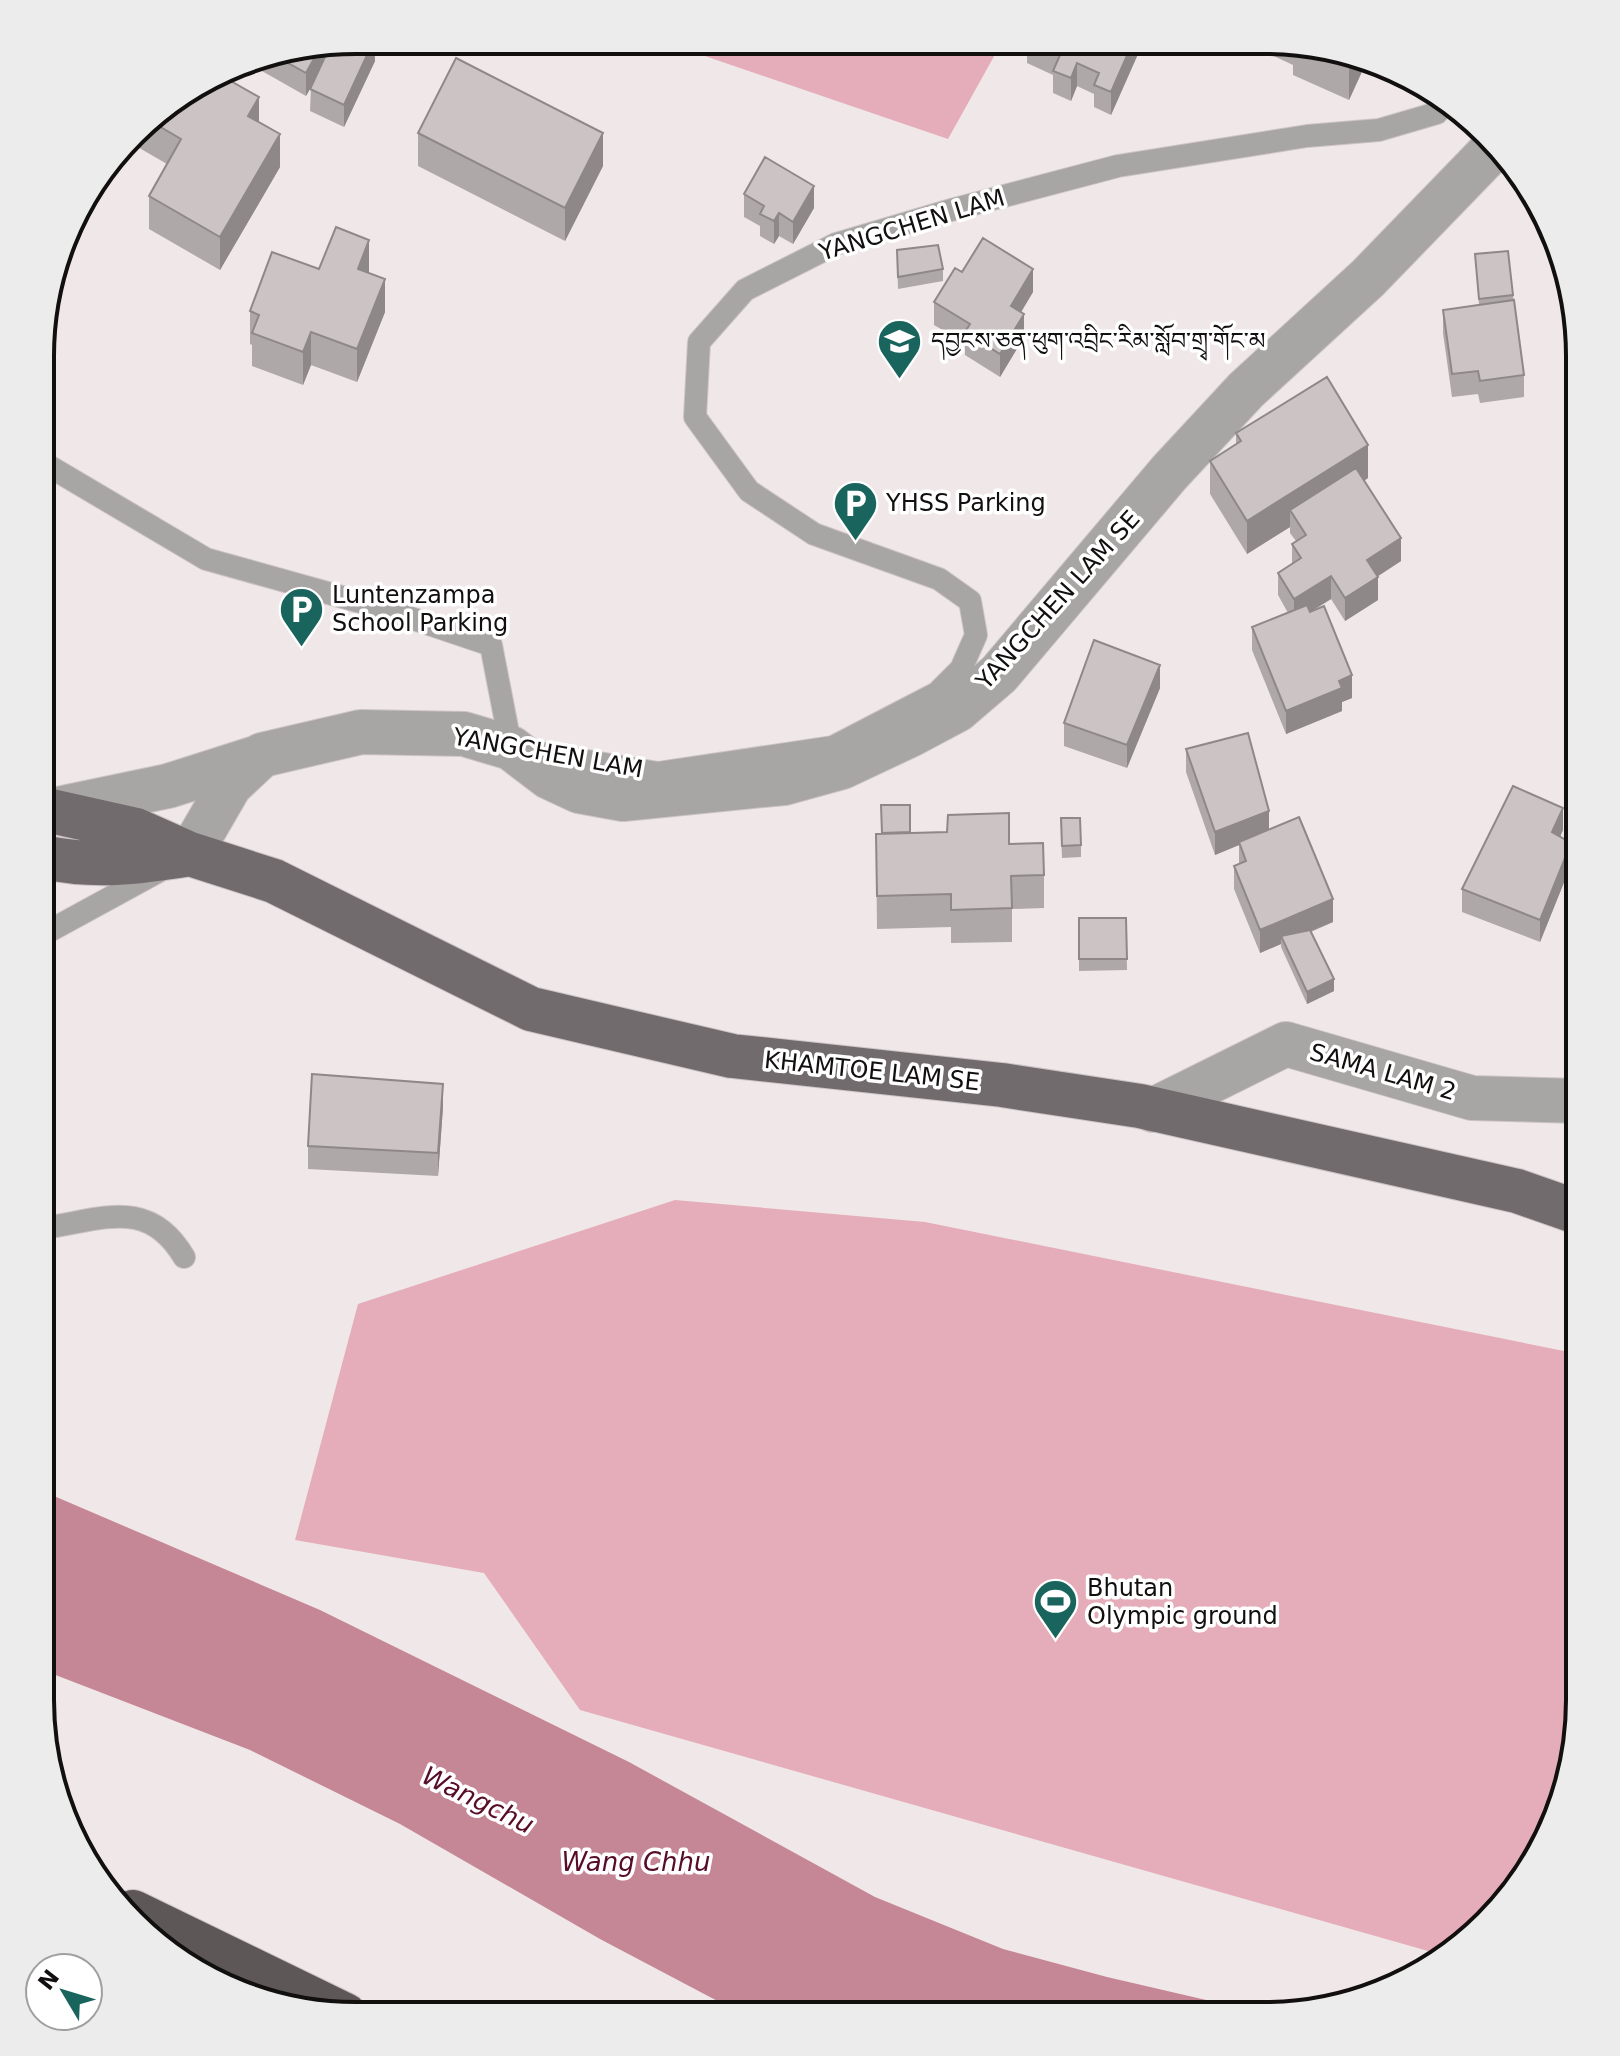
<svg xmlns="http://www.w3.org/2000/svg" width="1620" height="2056" font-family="'DejaVu Sans','Noto Serif Tibetan',sans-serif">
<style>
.green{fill:#e5adb9}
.water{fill:#c58795}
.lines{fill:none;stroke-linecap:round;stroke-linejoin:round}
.lane-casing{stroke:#ccc4c6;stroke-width:24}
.street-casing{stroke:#ccc4c6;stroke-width:46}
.primary-casing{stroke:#ccc4c6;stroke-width:46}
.highway-casing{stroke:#ccc4c6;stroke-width:46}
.lane{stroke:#a8a5a5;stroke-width:22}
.street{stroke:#a8a5a5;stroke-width:44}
.primary{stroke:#726b6d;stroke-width:44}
.highway{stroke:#5e5758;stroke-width:44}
.wall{fill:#afa8a9}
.shaded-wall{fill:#8e8889}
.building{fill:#cbc3c4;stroke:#8e8889;stroke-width:2}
.labels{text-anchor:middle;stroke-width:7;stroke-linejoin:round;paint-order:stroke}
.street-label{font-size:24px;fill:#120f0f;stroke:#fff}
.poi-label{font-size:24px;fill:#120f0f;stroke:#fff;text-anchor:start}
.water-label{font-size:26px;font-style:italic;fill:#570c28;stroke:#fff}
.rim{fill:none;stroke:#120f0f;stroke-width:4}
</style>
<rect width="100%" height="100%" fill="#f0e7e9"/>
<!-- green -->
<path class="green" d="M 661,41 L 1002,42 L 948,139 Z
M 675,1200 L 925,1222 L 1579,1354 L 1579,1721 L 1563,1802 L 1527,1875 L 1442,1955 L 580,1710 L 484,1573 L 295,1540 L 358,1304 Z"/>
<!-- water -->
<path class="water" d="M 40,1490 L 320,1610 L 629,1762 L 875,1897 L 1003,1949 L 1107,1977 L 1219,2003 L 1304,2009 L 1284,2015 L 744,2015 L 600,1939 L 400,1824 L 250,1750 L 40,1669 Z"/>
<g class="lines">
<defs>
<path id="lane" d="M 42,462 L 206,559 L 378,607 L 491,645 L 511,748 L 658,773 L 833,747 L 937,693 L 961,669 L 976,635 L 970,601 L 939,579 L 814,534 L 749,491 L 695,417 L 699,342 L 745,290 L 836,244 L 951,210 L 1118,166 L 1307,136 L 1379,130 L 1437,113 L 1446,100
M 42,935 L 161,870
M 41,1228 C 97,1222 147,1194 184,1257"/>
<path id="street" d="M 53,810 L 168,786 L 256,758
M 190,854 L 230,785 L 262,755 L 361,732 L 464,734 L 511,748 L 549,777 L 579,791 L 623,799 L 784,783 L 842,767 L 910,735 L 957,710 L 999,674 L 1169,473 L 1246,390 L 1368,278 L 1492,150
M 1153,1110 L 1286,1044 L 1472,1098 L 1580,1101"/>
<path id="primary" d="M 42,809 L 136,830 L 190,854 L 274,881 L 531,1009 L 732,1056 L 1002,1085 L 1140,1106 L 1517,1191 L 1580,1213
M 42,857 C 96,868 136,863 190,854"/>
<path id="highway" d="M 133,1912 L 345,2015"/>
</defs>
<!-- lane casing -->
<use href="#lane" class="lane-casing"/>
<!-- street casing -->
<use href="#street" class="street-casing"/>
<!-- primary casing -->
<use href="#primary" class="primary-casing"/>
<!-- highway casing -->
<use href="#highway" class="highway-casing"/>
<!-- lane -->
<use href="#lane" class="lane"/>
<!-- street -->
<use href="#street" class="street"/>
<!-- primary -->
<use href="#primary" class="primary"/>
<!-- highway -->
<use href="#highway" class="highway"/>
</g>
<!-- wall -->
<path class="wall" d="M 356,40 L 375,40 L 375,61 L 344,127 L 310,111 L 311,87 L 306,96 L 253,66 L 253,58 L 254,57 Z
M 1027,42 L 1138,42 L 1138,54 L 1111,115 L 1094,107 L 1094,94 L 1077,86 L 1071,101 L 1053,93 L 1053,75 L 1027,63 Z
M 1246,43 L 1305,43 L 1365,65 L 1349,100 L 1293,75 L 1293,65 Z
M 148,118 L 259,123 L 280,167 L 220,270 L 149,229 L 149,196 L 167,164 L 129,142 L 93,206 L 82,199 Z
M 418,133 L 603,166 L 565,241 L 418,166 Z
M 744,194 L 814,208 L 793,244 L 779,236 L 774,244 L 760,236 L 760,226 L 744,217 Z
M 897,250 L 943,269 L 943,281 L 898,289 Z
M 1475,254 L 1513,295 L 1524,375 L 1524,397 L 1480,403 L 1478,394 L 1452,397 L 1443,333 L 1443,310 L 1479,305 Z
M 319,269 L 369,273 L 385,312 L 357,382 L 311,365 L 303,385 L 252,366 L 252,345 L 250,344 L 250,311 Z
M 962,272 L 1033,292 L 1021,312 L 1024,337 L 1000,377 L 965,355 L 965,343 L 934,325 L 934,302 Z
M 1236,433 L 1368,478 L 1364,481 L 1401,561 L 1377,577 L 1378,600 L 1345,621 L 1331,599 L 1312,611 L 1352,698 L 1342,702 L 1342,711 L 1286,734 L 1252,650 L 1252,627 L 1288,613 L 1278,595 L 1278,573 L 1292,564 L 1292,544 L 1296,541 L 1290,533 L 1290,527 L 1247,554 L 1210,494 L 1210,461 L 1236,445 Z
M 1160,688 L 1127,768 L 1064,746 L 1064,723 Z
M 1186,749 L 1269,830 L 1333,922 L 1311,932 L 1334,991 L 1307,1004 L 1281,947 L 1281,944 L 1260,953 L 1234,889 L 1234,866 L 1239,864 L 1239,845 L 1215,855 L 1186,772 Z
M 1061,830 L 1081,845 L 1081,857 L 1062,858 Z
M 1563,830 L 1560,837 L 1571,865 L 1540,942 L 1462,912 L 1462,889 Z
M 876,834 L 1009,844 L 1044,875 L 1044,908 L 1012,909 L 1012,942 L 951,943 L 951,927 L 877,929 Z
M 1079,918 L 1126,918 L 1127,970 L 1079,971 Z
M 443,1107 L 438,1176 L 308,1169 L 308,1146 Z"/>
<!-- shaded-wall -->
<path class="shaded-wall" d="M 374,40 L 375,61 L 344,127 L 344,105 Z
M 1133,42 L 1138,42 L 1138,54 L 1111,115 L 1111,92 Z
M 332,44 L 332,51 L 306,96 L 306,73 L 321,46 Z
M 1352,60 L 1365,65 L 1349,100 L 1349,67 Z
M 1077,63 L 1077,86 L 1071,101 L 1071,78 Z
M 259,97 L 259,130 L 248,116 Z
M 603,133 L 603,166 L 565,241 L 565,208 Z
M 280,134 L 280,167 L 220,270 L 220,237 Z
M 129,141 L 129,142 L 93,206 L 93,185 Z
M 814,186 L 814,208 L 793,244 L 793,222 Z
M 779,213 L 779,236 L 774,244 L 774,221 Z
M 369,240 L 369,273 L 358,269 Z
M 1033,269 L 1033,292 L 1011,329 L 1011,306 Z
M 385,279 L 385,312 L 357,382 L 357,349 Z
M 1024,314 L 1024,337 L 1000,377 L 1000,354 Z
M 311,332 L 311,365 L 303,385 L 303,352 Z
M 1368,445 L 1368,478 L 1298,522 L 1290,510 L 1290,527 L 1247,554 L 1247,521 Z
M 1401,538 L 1401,561 L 1367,583 L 1367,560 Z
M 1331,576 L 1331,599 L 1294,622 L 1294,599 Z
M 1378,577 L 1378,600 L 1345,621 L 1345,598 Z
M 1160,665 L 1160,688 L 1127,768 L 1127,745 Z
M 1352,675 L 1352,698 L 1342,702 L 1342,711 L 1286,734 L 1286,711 L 1339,681 Z
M 1563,808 L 1563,830 L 1552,855 L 1552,832 Z
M 1269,811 L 1269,834 L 1239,842 L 1239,845 L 1215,855 L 1215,832 Z
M 1571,843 L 1571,865 L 1540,942 L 1540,920 Z
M 1333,899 L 1333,922 L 1284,942 L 1281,936 L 1281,944 L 1260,953 L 1260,930 Z
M 1334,979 L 1334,991 L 1307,1004 L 1307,992 Z
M 443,1084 L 443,1107 L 438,1176 L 438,1153 Z"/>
<!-- building -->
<path class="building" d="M 356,40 L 374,40 L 344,105 L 310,89 L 331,44 Z
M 1030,42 L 1133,42 L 1111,92 L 1094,85 L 1099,73 L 1077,63 L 1071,78 L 1053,71 L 1060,55 Z
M 1294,43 L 1305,43 L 1352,60 L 1349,67 Z
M 321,46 L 306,73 L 272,54 Z
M 456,58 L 603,133 L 565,208 L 418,133 Z
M 222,76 L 259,97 L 248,116 L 280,134 L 220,237 L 149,196 L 181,139 L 147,119 Z
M 765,157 L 814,186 L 793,222 L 779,213 L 774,221 L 760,214 L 764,206 L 744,194 Z
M 336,227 L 369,240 L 358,269 L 385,279 L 357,349 L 311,332 L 303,352 L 252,333 L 259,315 L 250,311 L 272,252 L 319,269 Z
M 983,238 L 1033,269 L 1011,306 L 1024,314 L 1000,354 L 965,332 L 970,324 L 934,302 L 955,268 L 962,272 Z
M 938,245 L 943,269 L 898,277 L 897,250 Z
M 1508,251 L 1513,295 L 1479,299 L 1475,254 Z
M 1514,300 L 1524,375 L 1480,381 L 1478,371 L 1452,374 L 1443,310 Z
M 1327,377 L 1368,445 L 1247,521 L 1210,461 L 1241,441 L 1236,433 Z
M 1356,468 L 1401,538 L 1367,560 L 1378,577 L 1345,598 L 1331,576 L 1294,599 L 1278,573 L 1301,558 L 1292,544 L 1306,535 L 1290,510 Z
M 1307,605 L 1310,612 L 1324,606 L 1352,675 L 1339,681 L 1342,688 L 1286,711 L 1252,627 Z
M 1094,640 L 1160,665 L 1127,745 L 1064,723 Z
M 1248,733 L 1269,811 L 1215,832 L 1186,749 Z
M 1513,786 L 1563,808 L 1552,832 L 1571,843 L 1540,920 L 1462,889 Z
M 881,805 L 910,805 L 910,832 L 882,833 Z
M 1009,813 L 1009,844 L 1043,843 L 1044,875 L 1011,876 L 1012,908 L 951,910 L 951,894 L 877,896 L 876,834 L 947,832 L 948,815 Z
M 1299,817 L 1333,899 L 1260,930 L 1234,866 L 1246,861 L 1239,842 Z
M 1061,818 L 1080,818 L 1081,845 L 1062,846 Z
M 1079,918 L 1126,918 L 1127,959 L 1079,959 Z
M 1310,930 L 1334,979 L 1307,992 L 1281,936 Z
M 312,1074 L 443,1084 L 438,1153 L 308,1146 Z"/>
<!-- icons -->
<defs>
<symbol id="school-pin" viewBox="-11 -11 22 30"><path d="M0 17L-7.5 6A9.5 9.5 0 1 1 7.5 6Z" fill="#19645c" stroke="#fff"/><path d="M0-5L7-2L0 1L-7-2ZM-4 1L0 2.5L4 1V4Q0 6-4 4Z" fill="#fff"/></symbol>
<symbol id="parking-pin" viewBox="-11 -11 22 30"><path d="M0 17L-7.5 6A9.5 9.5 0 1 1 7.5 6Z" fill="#19645c" stroke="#fff"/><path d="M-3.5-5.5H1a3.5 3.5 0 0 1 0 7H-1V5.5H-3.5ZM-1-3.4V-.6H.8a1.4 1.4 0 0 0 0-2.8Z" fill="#fff"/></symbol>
<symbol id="stadium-pin" viewBox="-11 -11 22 30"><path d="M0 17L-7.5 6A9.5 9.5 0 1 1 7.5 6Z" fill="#19645c" stroke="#fff"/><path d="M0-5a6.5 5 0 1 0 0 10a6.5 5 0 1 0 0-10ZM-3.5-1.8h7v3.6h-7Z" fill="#fff"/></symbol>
</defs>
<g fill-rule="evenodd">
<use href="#school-pin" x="874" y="316" width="51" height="69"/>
<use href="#parking-pin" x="830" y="478" width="51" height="69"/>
<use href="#parking-pin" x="276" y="584" width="51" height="69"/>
<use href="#stadium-pin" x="1030" y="1576" width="51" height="69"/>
</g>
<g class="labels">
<!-- street labels -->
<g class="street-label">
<text transform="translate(912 225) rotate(-17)" y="8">YANGCHEN LAM</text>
<text transform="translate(1058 600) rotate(-48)" y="8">YANGCHEN LAM SE</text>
<text transform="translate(548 753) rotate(10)" y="8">YANGCHEN LAM</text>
<text transform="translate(872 1071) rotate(6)" y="8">KHAMTOE LAM SE</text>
<text transform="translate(1383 1072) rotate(16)" y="8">SAMA LAM 2</text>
</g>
<!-- poi labels -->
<g class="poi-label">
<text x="931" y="349">དབྱངས་ཅན་ཕུག་འབྲིང་རིམ་སློབ་གྲྭ་གོང་མ</text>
<text x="886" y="511">YHSS Parking</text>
<text x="332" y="603">Luntenzampa<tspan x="332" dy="28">School Parking</tspan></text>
<text x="1087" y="1596">Bhutan<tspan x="1087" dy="28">Olympic ground</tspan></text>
</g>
<!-- water labels -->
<g class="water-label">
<text transform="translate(478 1800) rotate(26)" y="9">Wangchu</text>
<text x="636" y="1871">Wang Chhu</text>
</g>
</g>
<!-- crop -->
<path d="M0 0H1620V2056H0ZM356 54H1264A302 302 0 0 1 1566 356V1700A302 302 0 0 1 1264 2002H356A302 302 0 0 1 54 1700V356A302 302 0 0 1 356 54Z" fill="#ececec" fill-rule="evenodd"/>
<path class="rim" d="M356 54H1264A302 302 0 0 1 1566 356V1700A302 302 0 0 1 1264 2002H356A302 302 0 0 1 54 1700V356A302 302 0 0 1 356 54Z"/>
<!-- north arrow -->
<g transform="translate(64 1992) rotate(308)"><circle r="38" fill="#ffffff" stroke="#a09f9f" stroke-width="2"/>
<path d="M0-6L14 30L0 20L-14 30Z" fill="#19645c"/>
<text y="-12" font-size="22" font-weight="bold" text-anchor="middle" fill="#120f0f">N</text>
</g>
</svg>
